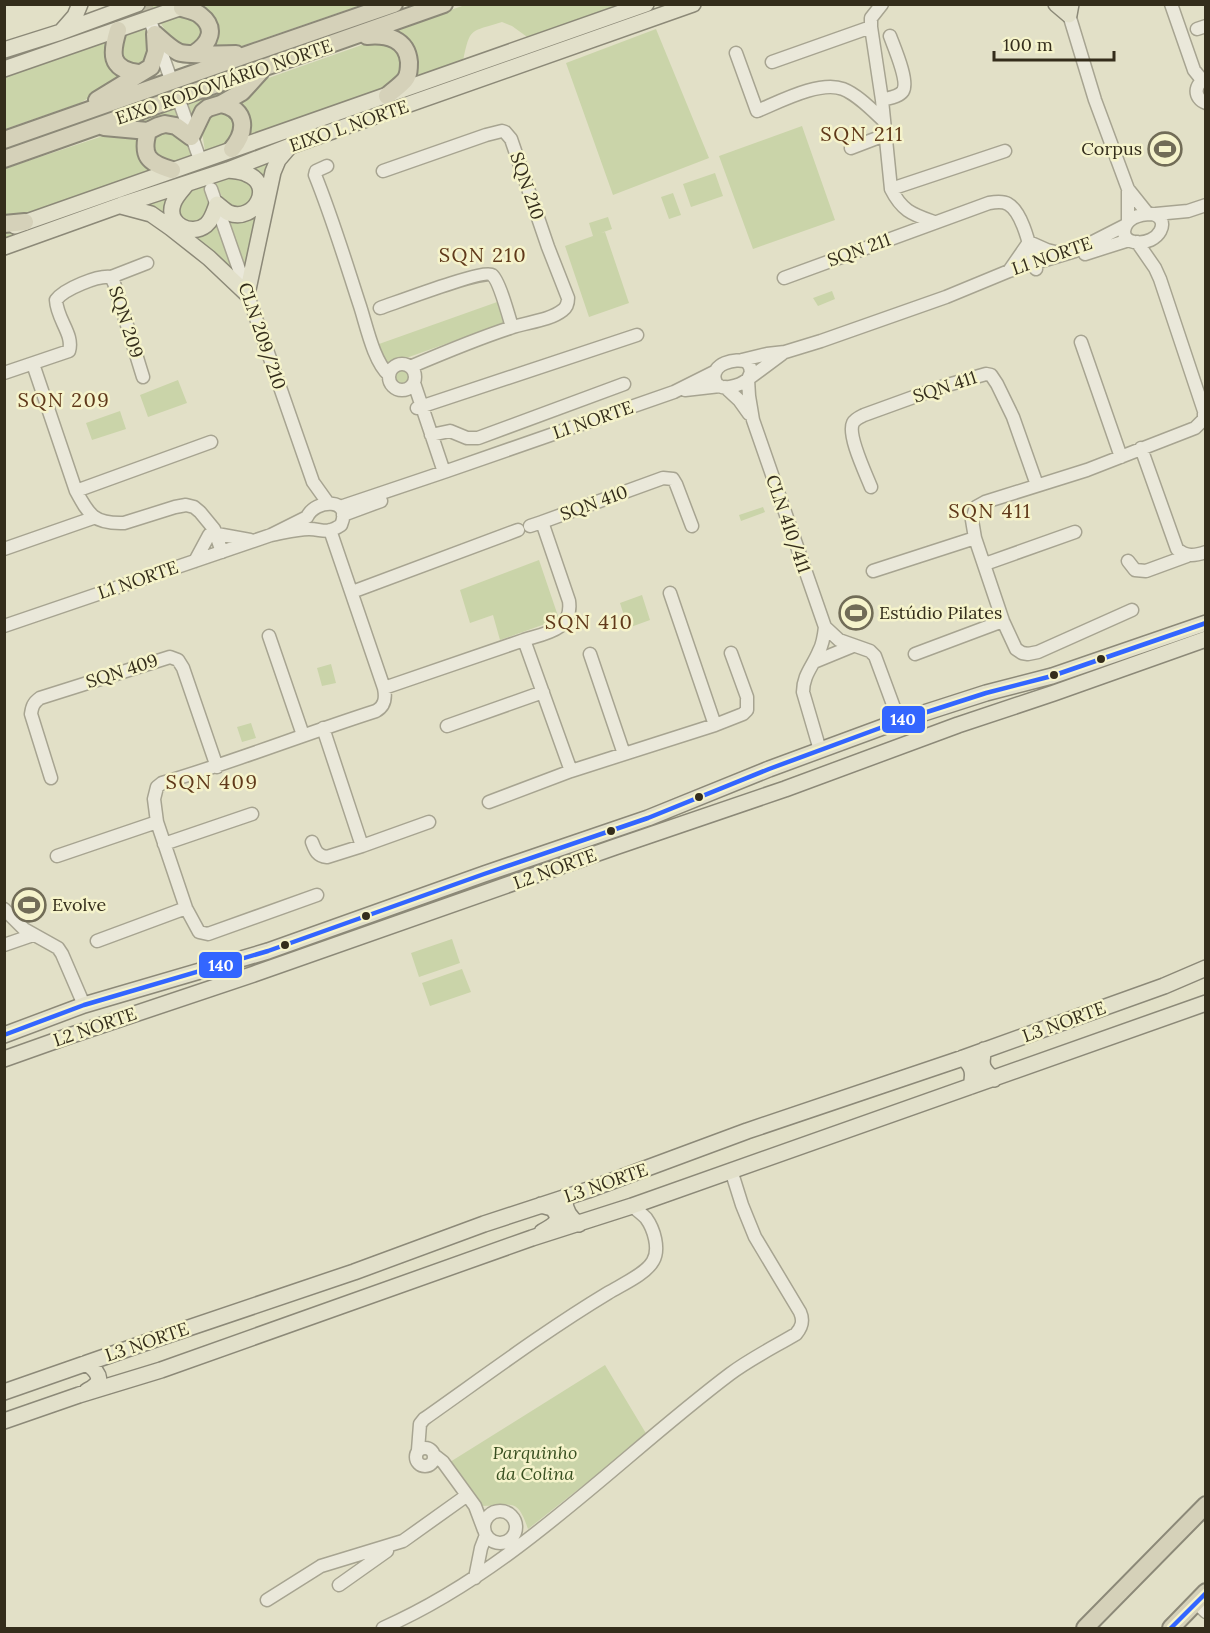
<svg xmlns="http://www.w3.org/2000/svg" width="1210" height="1633" font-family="Lora,serif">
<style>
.green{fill:#cad4a9}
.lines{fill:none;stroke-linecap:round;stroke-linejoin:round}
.minor-tunnel{stroke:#bfbca5;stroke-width:12;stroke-dasharray:12 6;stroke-linecap:butt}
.minor-casing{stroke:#a7a491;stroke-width:15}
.major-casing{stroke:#8c8978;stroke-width:18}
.highway-casing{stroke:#8c8978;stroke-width:20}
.minor{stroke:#eae8da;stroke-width:12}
.major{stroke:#e2e0ca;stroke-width:15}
.highway{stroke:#d5d1b9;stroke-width:16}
.bus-1-casing{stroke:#f5f3cb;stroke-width:9}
.bus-1{stroke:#36f;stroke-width:4.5}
.bus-dot{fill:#342d1b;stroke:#f5f3cb;stroke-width:2}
.labels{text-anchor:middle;stroke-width:5;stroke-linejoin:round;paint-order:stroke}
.street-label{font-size:18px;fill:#342d1b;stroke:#f5f3cb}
.poi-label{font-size:18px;fill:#342d1b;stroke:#f5f3cb;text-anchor:start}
.park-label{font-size:18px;font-style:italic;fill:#395021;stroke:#f5f3cb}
.neighbourhood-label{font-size:20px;letter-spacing:1.5px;fill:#60391a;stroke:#f5f3cb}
.line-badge{stroke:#f5f3cb;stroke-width:2}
.badge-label{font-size:16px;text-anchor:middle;font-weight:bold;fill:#fff}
</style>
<rect width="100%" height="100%" fill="#e2e0c7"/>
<!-- green -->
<path class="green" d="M 211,4 L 361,5 L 230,50 L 206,50 L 198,9 Z
M 154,5 L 172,5 L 5,63 L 4,57 Z
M 465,5 L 638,5 L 530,39 L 512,26 L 502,22 C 470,32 470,27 463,61 L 405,86 L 412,75 L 387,32 Z
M 665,5 L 682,5 L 5,241 L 4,235 Z
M 184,14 L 206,28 L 193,50 L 172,41 L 160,22 Z
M 150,25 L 154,50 L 143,67 L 121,64 L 122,37 Z
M 656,29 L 709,158 L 613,195 L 566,63 Z
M 112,39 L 128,75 L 80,103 L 5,129 L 4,77 Z
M 373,41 L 395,44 L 404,69 L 391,86 L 243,139 L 235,106 L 260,81 Z
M 246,81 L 195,126 L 187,101 Z
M 178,104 L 187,129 L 122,124 Z
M 215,109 L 238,118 L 232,142 L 205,151 L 202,132 L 204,118 Z
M 802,126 L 835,220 L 753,249 L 719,156 Z
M 177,129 L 196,155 L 173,163 L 152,156 L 154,132 Z
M 115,132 L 145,134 L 158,169 L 82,195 L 5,220 L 4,169 Z
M 281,155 L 249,279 L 226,213 L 261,203 L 246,169 Z
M 715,173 L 723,196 L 691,207 L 683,184 Z
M 238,174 L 257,191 L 243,210 L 226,205 L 215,182 Z
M 207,185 L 212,208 L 200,225 L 180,219 L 176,205 L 189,191 Z
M 673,193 L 681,215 L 669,219 L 661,197 Z
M 174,195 L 185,231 L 217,216 L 240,281 L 138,205 Z
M 608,217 L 612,229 L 601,233 L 605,232 L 629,303 L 589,317 L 565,246 L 593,236 L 589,223 Z
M 832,291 L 835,299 L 818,306 L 813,298 Z
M 500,301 L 507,322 L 395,362 L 387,362 L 384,360 L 379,344 Z
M391 376a14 14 0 1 1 28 0a14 14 0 1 1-28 0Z
M 178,380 L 187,403 L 148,417 L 140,395 Z
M 120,411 L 126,429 L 92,440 L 86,423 Z
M 763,507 L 765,512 L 741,521 L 739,515 Z
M 539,560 L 559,619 L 500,640 L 493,615 L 470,623 L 460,590 Z
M 642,595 L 650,620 L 628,628 L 620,603 Z
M 331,664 L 336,683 L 322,686 L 317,668 Z
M 251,723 L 256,738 L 242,742 L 237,727 Z
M 452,939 L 460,963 L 419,977 L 411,953 Z
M 462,969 L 471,992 L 430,1006 L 422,983 Z
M 605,1365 L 647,1435 L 528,1529 C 517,1497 513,1506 483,1506 L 450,1462 Z"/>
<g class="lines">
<!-- minor-tunnel -->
<path class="minor-tunnel" d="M 146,4 L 152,26"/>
<defs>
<path id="minor" d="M 882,4 L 871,18 L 871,27 L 882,100 L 891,189 C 902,211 912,214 934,222
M 1171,4 L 1194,70 L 1202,80
M 1067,8 L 1095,100 L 1128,189 L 1128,222
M 152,26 L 169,74
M 1197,29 L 1206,26
M 736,53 L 757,111 C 779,102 820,80 843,89 C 858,95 872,110 884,121
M 772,62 L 871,27
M 1206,79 C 1194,84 1193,98 1206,103
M 882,100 C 888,98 899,97 903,91 C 909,81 894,47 890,36
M 181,106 L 198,154
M 851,148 L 885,135
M 327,166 L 316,171 L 315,175 C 332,217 345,260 359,303 C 366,323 373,361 389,375
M 383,171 L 486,135 L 502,131 L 505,132 L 511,139 L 548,247 L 568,298 C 568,303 567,307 563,310 C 549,321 527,322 510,328 C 476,339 443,353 410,367
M 211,189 L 313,482 L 328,503
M 891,189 L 1005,151
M 1128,189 L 1148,214
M 1152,214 C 1172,218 1160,246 1134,242 C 1119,239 1123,224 1133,218 C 1139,215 1145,214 1152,214 Z
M 1156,214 L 1188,211 L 1206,205
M 1085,254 L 1129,240
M 1009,271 L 1029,242 L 1047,250 L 1063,254
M 111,277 L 147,263
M 784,278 L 989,203 C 995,202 1003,201 1008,204 C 1024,213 1031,253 1036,269
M 380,308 C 395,303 484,269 492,275 C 499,280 509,317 512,327
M 1081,342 L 1121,457
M 742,360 L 767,354 L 785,352 L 821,341 L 946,297 L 1009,271 L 1075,251 L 1124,226
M 33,364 L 76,491 C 89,515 94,524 124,523 L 175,507 L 186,505 L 194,507 L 200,512 L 214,529 L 222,552
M389 377a13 13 0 1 1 26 0a13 13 0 1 1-26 0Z
M 4,373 L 69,351 C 74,334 57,320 56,300 C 64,289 98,275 111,277 L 114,283 L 143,377
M 751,377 L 782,354
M 748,379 C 741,385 718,394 715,380 C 710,364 736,357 747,362 L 750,367 L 751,372 L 748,379 L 749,396 L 753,420 L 825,627 L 839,640 L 870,651 L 875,656 L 899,721
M 414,383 L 444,472
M 725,387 L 739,400 L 749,414
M 685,390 L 720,386
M 417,408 L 637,335
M 431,435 L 450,431 L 467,438 L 478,438 L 624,384
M 1141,448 L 1177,549 C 1187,557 1194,556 1206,552
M 871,487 C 866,474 847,435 853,423 C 855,419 860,417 864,415 L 944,386 L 986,374 L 991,375 L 997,384 L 1013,417 L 1037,485
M 76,491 L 211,442
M 340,507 L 444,472 L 674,392 L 716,371
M 343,515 L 381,501
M 530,526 L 542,522
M 217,534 L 250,540
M 4,549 L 93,518
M 195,561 L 209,535
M 1128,561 L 1135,570 L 1146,571 L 1187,556
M 985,564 L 1075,532
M 873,571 L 975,538
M 352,592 L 518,530
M 670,593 L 715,725
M 1132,610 L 1038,652 L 1028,654 L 1022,653 L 1016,649 L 1003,621 L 975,538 L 972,520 L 976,507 L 985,502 L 1087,470 L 1195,428 L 1204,419 L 1204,411 L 1160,279 L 1155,268 L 1137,242
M 4,626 L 271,535 L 307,517 C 315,499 353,497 341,525 C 326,535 323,529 309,529 C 296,529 283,533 271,535
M 269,636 L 303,735
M 524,640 C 546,633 573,630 569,601 L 542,522 L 663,478 L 673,479 L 676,484 L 692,526
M 590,654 L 624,754
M 915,654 L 1003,621
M 814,662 L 853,646
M 384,688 L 524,640 L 571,771 L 715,725 L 743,714 L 747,710 L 747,697 L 731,653
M 447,726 L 543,692
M 323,728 L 362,846
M 820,750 L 803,692 C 803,675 813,666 819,651 C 823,644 824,636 825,627
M 51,778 L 31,714 C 32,707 33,703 40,698 L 170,657 L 178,660 L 183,668 L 217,767
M 489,802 L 571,771
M 312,842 C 315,850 317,856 327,857 L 362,846 L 429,822
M 164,844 L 252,814
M 57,856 L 157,822
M 317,895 L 208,934 L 199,932 L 186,908 L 157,822 L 154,799 L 157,787 L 162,783 C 234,762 304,734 376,711 C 385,706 386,698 384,688 L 330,530
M 4,909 L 24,929 L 58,948 L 62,954 L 84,1005
M 97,941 L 186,908
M 4,945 L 33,935
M416 1457a9 9 0 1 1 18 0a9 9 0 1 1-18 0Z
M 418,1450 L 420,1424 L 424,1419 C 485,1376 545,1331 608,1293 C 621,1285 646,1274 653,1261 C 660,1249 654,1229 646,1218 C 642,1214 637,1210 632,1206
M 434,1455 L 443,1462 L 475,1506 L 484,1530
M484 1527a16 16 0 1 1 32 0a16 16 0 1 1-32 0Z
M 475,1578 L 481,1548 L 486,1535
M 339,1585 L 387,1551
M 267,1600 L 321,1566 L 403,1541 L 466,1496
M 1195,1602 L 1206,1612
M 383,1628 C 515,1570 616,1460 730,1374 C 750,1359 774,1347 796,1334 C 802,1327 804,1321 800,1312 L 755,1237 L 742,1205 L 731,1170"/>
<path id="major" d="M 1056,4 L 1069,15 L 1071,4
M 61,32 L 75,16 L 80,4
M 4,50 L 61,32 L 137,4
M 4,69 L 191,4
M 186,185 C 181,191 175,197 173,204 C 166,224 191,237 206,225 C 212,220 214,212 217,204 C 221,207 225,211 229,213 C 255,223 275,185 247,174 C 241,171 234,171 228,170
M 121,206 L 151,214 L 171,228 L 209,258 L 247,294
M 15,226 L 646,4
M 4,247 L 121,205 L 228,170 L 290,146 L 693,4
M 247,294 L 273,172 L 278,160 L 290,146
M 4,1035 L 84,1005 L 268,951 L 484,874 L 648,818 L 769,769 L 899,721 L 986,693 L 1052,676 L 1206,623
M 984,1050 C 980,1065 982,1070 994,1079
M 963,1058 C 973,1066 974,1073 971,1086
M 4,1059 L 66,1037 L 254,974 L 615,847 L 785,789 L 958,725 L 1054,693 L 1206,639
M 565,1197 C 564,1209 569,1218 579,1224
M 541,1205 L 552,1208 C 564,1221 553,1226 542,1232
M 87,1391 C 104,1383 101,1374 87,1363
M 4,1392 L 153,1340 L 354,1272 L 484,1224 L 588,1190 L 747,1131 L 963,1058 L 1164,986 L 1206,968
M 4,1421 L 79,1395 L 161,1370 L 532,1238 L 632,1206 L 1206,1003"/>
<path id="highway" d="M 182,8 C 188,10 195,11 200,15 C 217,28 210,43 195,53
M 118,30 C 111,53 109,69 138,73
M 155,34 C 162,40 170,48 178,52 C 186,56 225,54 236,54
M 367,36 C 387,34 407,39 409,62 C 409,68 409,75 405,80 C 400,86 392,91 387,96
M 97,100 L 151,67 L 156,52 L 155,34
M 221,104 C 247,109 247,131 232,149
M 104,127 L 148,131 L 158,126 L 165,124 L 176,126 L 191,137 L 203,112 L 208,108 L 221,104 L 242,92 L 261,71
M 148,131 C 141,156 148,163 172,170
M 4,140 L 249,54 L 394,4
M 4,159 L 444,4
M 4,224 L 25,222
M 1085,1628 L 1206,1505
M 1171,1628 L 1206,1592"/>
</defs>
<!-- minor casing -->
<use href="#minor" class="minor-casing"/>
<!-- major casing -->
<use href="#major" class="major-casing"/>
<!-- highway casing -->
<use href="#highway" class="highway-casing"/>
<!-- minor -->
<use href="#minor" class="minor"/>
<!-- major -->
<use href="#major" class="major"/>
<!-- highway -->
<use href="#highway" class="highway"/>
<defs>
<path id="bus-1" d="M 4,1035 L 84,1005 L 268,951 L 484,874 L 648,818 L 769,769 L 899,721 L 986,693 L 1052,676 L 1206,623
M 1171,1628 L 1206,1593"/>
</defs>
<!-- bus-1 casing -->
<use href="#bus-1" class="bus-1-casing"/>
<!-- bus-1 -->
<use href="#bus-1" class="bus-1"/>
</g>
<!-- icons -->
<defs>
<symbol id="stadium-ring" viewBox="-11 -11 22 22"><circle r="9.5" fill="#f5f3cb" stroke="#716c57" stroke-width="1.5"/><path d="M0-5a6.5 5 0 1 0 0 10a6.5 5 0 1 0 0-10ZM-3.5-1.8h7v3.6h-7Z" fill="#716c57"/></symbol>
</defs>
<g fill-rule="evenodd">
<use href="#stadium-ring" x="1146" y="130" width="38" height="38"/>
<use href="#stadium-ring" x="837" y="594" width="38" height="38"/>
<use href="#stadium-ring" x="10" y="886" width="38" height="38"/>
</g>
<!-- markers -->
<g class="bus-dot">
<circle cx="1101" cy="659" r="5"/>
<circle cx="1054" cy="675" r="5"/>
<circle cx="699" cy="797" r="5"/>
<circle cx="611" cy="831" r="5"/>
<circle cx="366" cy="916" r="5"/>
<circle cx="285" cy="945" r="5"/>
</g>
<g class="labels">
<!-- street labels -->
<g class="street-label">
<text transform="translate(224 82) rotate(-19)" y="6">EIXO RODOVIÁRIO NORTE</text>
<text transform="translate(349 126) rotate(-19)" y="6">EIXO L NORTE</text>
<text transform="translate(527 186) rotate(71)" y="6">SQN 210</text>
<text transform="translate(859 250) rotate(-20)" y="6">SQN 211</text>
<text transform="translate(1052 256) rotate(-19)" y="6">L1 NORTE</text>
<text transform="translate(126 322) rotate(72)" y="6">SQN 209</text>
<text transform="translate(262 336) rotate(71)" y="6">CLN 209/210</text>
<text transform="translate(945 387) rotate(-18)" y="6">SQN 411</text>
<text transform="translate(593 420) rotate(-19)" y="6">L1 NORTE</text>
<text transform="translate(594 503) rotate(-20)" y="6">SQN 410</text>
<text transform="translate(788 524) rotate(71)" y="6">CLN 410/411</text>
<text transform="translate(138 580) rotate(-19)" y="6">L1 NORTE</text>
<text transform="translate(122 671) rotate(-18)" y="6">SQN 409</text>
<text transform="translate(555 869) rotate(-20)" y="6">L2 NORTE</text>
<text transform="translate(1064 1022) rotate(-20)" y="6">L3 NORTE</text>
<text transform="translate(95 1027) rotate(-19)" y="6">L2 NORTE</text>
<text transform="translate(606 1183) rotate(-19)" y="6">L3 NORTE</text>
<text transform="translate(147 1342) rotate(-19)" y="6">L3 NORTE</text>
</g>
<!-- poi labels -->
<g class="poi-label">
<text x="1142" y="155" text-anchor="end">Corpus</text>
<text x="879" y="619">Estúdio Pilates</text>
<text x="52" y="911">Evolve</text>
</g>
<!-- park labels -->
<g class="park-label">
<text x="535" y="1459">Parquinho<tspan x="535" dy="21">da Colina</tspan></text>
</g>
<!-- neighbourhood labels -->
<g class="neighbourhood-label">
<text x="862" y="141">SQN 211</text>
<text x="483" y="262">SQN 210</text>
<text x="64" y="407">SQN 209</text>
<text x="990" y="518">SQN 411</text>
<text x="589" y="629">SQN 410</text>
<text x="212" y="789">SQN 409</text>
</g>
</g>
<g class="line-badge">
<rect x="881" y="705" width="45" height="29" rx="6" fill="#36f"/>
<rect x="198" y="951" width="45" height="28" rx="6" fill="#36f"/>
</g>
<g class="badge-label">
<text x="903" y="725">140</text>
<text x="221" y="971">140</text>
</g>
<!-- border -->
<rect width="1210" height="1633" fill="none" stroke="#342d1b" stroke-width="12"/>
<!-- scale -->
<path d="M994 51v9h120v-9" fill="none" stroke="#342d1b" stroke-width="3"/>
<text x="1003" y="51" font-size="18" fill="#342d1b" stroke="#f5f3cb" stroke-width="4.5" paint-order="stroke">100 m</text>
</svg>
